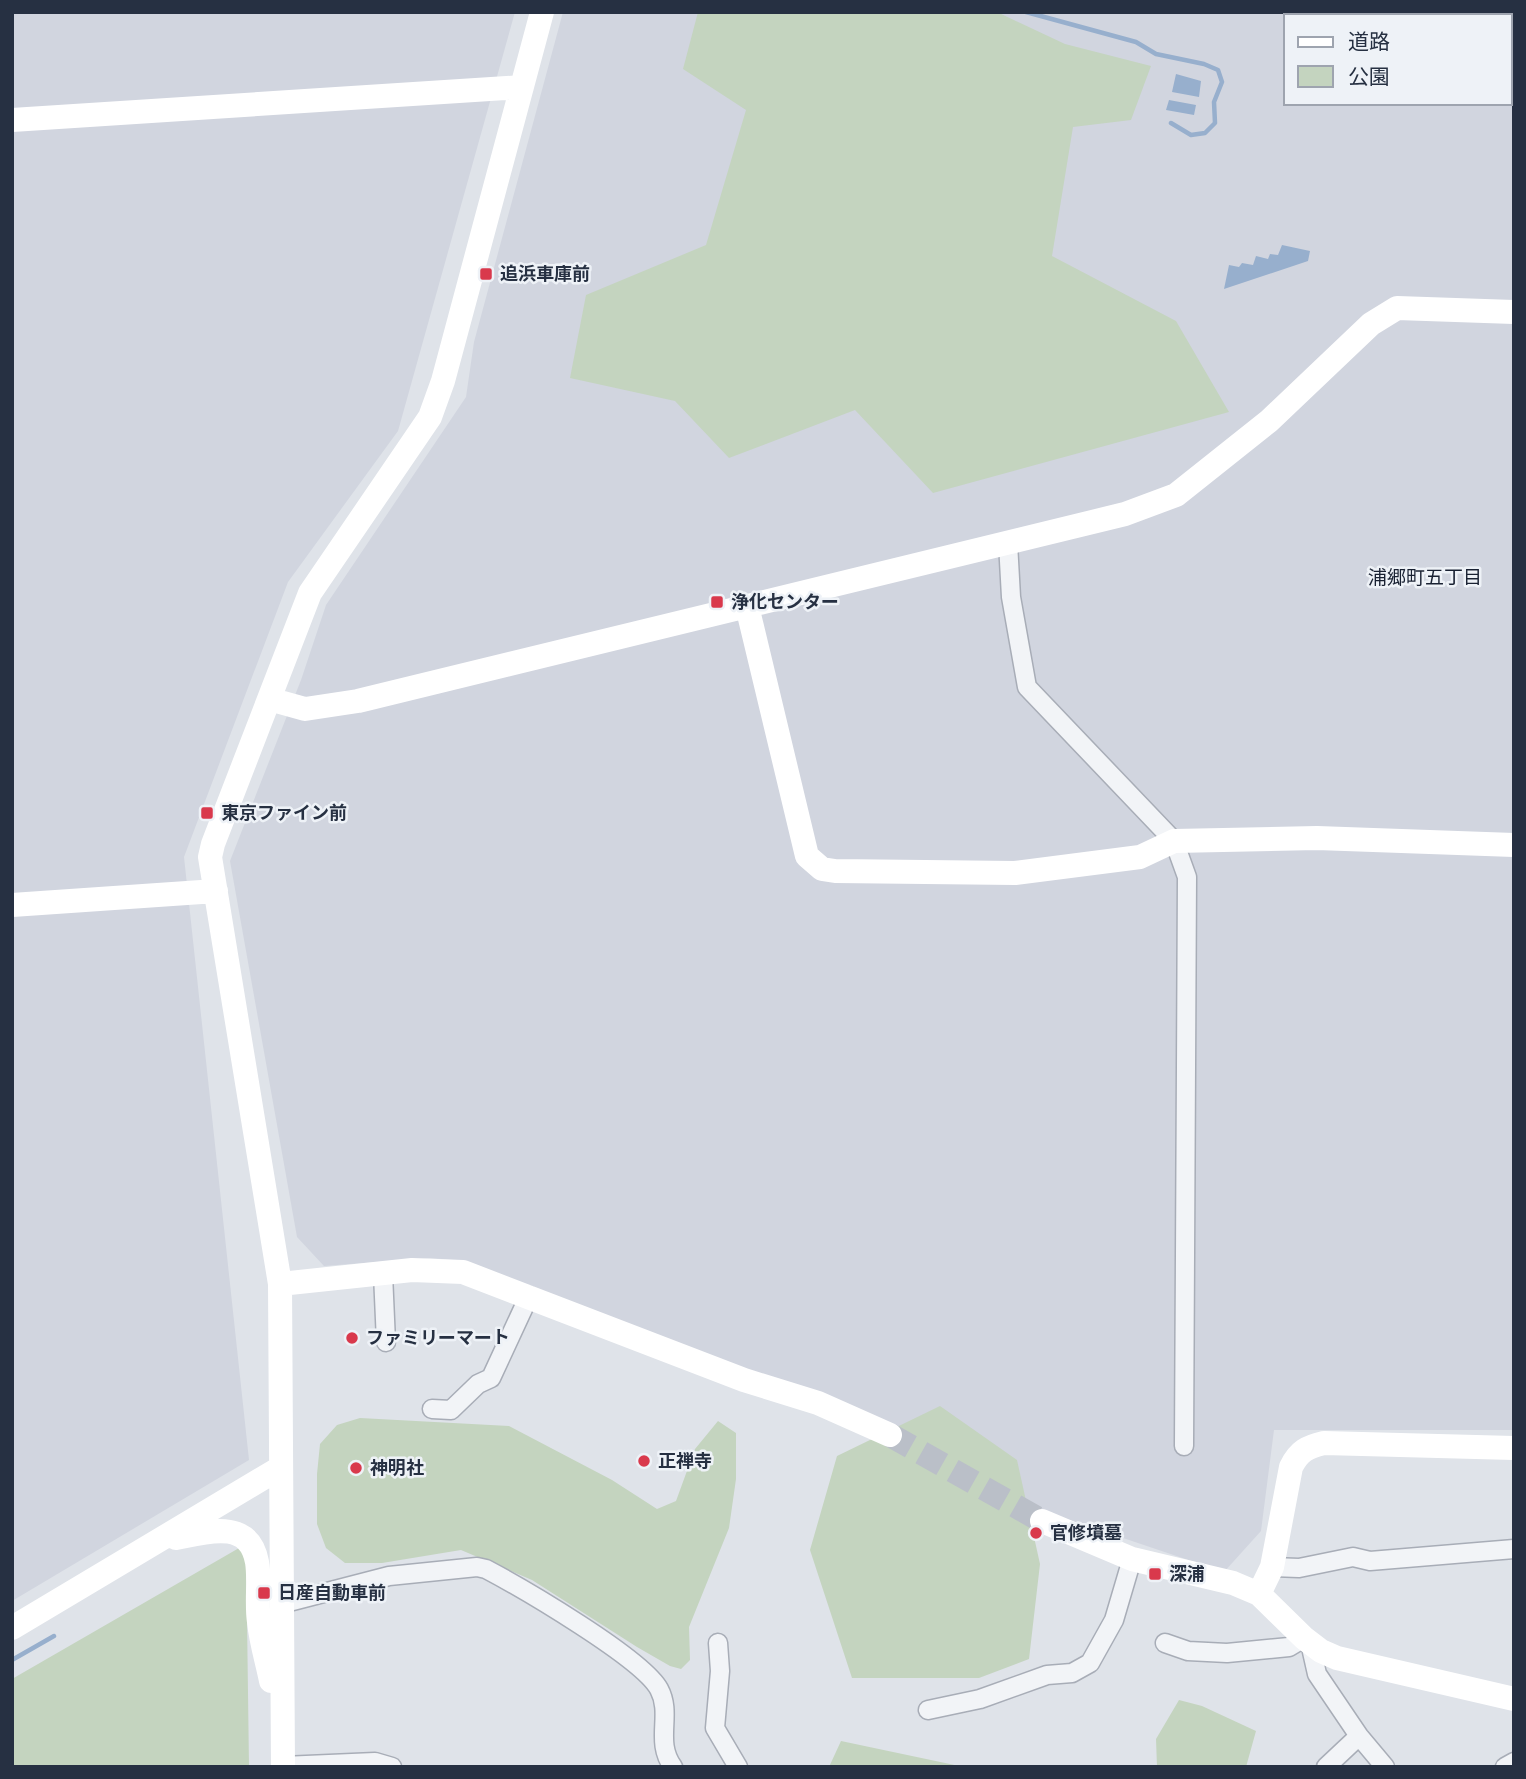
<svg xmlns="http://www.w3.org/2000/svg" width="1526" height="1779" font-family="'Titillium Web','Noto Sans JP',sans-serif">
<style>
.built{fill:#d1d5df;fill-rule:evenodd}
.green{fill:#c4d4bf}
.water{fill:#97afcd}
.lines{fill:none;stroke-linecap:round;stroke-linejoin:round}
.stream{stroke:#97afcd;stroke-width:4.5}
.secondary-tunnel{stroke:#babfc8;stroke-width:24;stroke-dasharray:24 12;stroke-linecap:butt}
.street-casing{stroke:#a8adb7;stroke-width:21}
.street{stroke:#f2f4f7;stroke-width:18}
.secondary{stroke:#fff;stroke-width:24}
.poi-dot{fill:#d9394c;stroke:#eef2f7;stroke-width:2.5}
.labels{text-anchor:middle;stroke-width:5;stroke-linejoin:round;paint-order:stroke}
.poi-label{font-size:18px;font-weight:bold;fill:#263042;stroke:#eef2f7;text-anchor:start}
.neighbourhood-label{font-size:19px;fill:#192132;stroke:#eef2f7}
</style>
<rect width="100%" height="100%" fill="#dfe3e9"/>
<!-- built -->
<path class="built" d="M 12,12 L 515,12 L 398,431 L 288,582 L 184,857 L 249,1460 L 12,1601 Z
M 563,12 L 1514,12 L 1514,1430 L 1274,1430 L 1261,1531 L 1224,1572 L 1034,1508 L 862,1414 L 466,1261 L 430,1258 L 324,1266 L 297,1237 L 230,861 L 301,680 L 326,605 L 466,397 L 474,342 ZM 1286,16 L 1510,16 L 1510,103 L 1286,103 Z"/>
<!-- green -->
<path class="green" d="M 698,12 L 997,12 L 1065,44 L 1151,66 L 1131,120 L 1073,127 L 1052,256 L 1176,321 L 1229,412 L 933,493 L 855,410 L 729,458 L 675,401 L 570,378 L 586,295 L 706,245 L 746,110 L 683,69 Z
M 940,1406 L 1017,1460 L 1040,1564 L 1029,1659 L 979,1678 L 852,1678 L 810,1550 L 837,1456 Z
M 360,1418 L 509,1426 L 612,1480 L 657,1509 L 676,1501 L 695,1449 L 718,1421 L 736,1433 L 736,1479 L 729,1528 L 689,1627 L 690,1660 L 681,1669 L 670,1666 L 637,1647 L 532,1580 L 461,1550 L 382,1563 L 345,1563 L 326,1548 L 317,1524 L 317,1474 L 320,1444 L 337,1425 Z
M 246,1544 L 249,1767 L 12,1767 L 12,1679 Z
M 1179,1700 L 1202,1706 L 1256,1731 L 1246,1767 L 1157,1767 L 1156,1739 Z
M 841,1741 L 964,1767 L 829,1767 Z"/>
<!-- water -->
<path class="water" d="M 1176,74 L 1201,81 L 1199,97 L 1172,92 Z
M 1169,100 L 1196,105 L 1194,115 L 1166,110 Z
M 1282,245 L 1310,251 L 1308,261 L 1224,289 L 1229,265 L 1239,267 L 1242,263 L 1253,265 L 1256,256 L 1268,259 L 1270,254 L 1278,255 Z"/>
<g class="lines">
<!-- stream -->
<path class="stream" d="M 1026,12 L 1136,42 L 1156,54 L 1204,64 L 1218,70 L 1222,82 L 1214,102 L 1215,123 L 1205,133 L 1191,135 L 1171,123
M 12,1660 L 54,1636"/>
<!-- secondary-tunnel -->
<path class="secondary-tunnel" d="M 890,1435 L 1042,1521"/>
<defs>
<path id="street" d="M 1008,543 L 1011,597 L 1027,687 L 1174,841 L 1187,877 L 1184,1446
M 383,1274 L 386,1342
M 432,1409 L 451,1410 L 478,1384 L 491,1378 L 529,1296
M 1272,1567 L 1299,1568 L 1353,1557 L 1370,1561 L 1514,1549
M 281,1604 L 389,1576 L 477,1567 L 486,1569 C 522,1588 642,1658 659,1689 C 673,1715 654,1741 673,1767
M 718,1643 L 720,1671 L 715,1728 L 738,1767
M 1165,1643 L 1188,1651 L 1227,1653 L 1289,1647 L 1304,1638
M 1310,1643 L 1317,1674 L 1359,1736 L 1385,1767
M 928,1710 L 980,1699 L 1047,1675 L 1072,1673 L 1090,1663 L 1114,1620 L 1132,1559
M 283,1766 L 375,1762 L 392,1767
M 1326,1767 L 1359,1736
M 1505,1767 L 1514,1762"/>
</defs>
<!-- street casing -->
<use href="#street" class="street-casing"/>
<!-- street -->
<use href="#street" class="street"/>
<!-- secondary -->
<path class="secondary" d="M 12,120 L 522,87
M 747,606 L 807,856 L 822,869 L 835,871 L 1015,873 L 1140,857 L 1174,841 L 1317,838 L 1514,845
M 269,699 L 305,709 L 358,701 L 1125,514 L 1176,495 L 1269,421 L 1371,324 L 1397,308 L 1514,312
M 12,905 L 216,891
M 280,1284 L 412,1270 L 463,1272 L 744,1380 L 818,1403 L 890,1435
M 1042,1521 L 1132,1559 L 1233,1583 L 1259,1594 L 1304,1638 L 1321,1651 L 1337,1658 L 1514,1699
M 176,1538 C 206,1532 249,1518 257,1562 C 260,1581 256,1602 259,1622 C 261,1642 267,1661 271,1681
M 1259,1594 L 1272,1567 L 1291,1467 C 1299,1451 1307,1447 1324,1443 L 1514,1448
M 12,1628 L 280,1468
M 283,1767 L 280,1284 L 210,857 L 213,844 L 310,593 L 430,417 L 443,381 L 542,12"/>
</g>
<!-- markers -->
<g class="poi-dot">
<rect x="479" y="267" width="14" height="14" rx="3.5"/>
<rect x="710" y="595" width="14" height="14" rx="3.5"/>
<rect x="200" y="806" width="14" height="14" rx="3.5"/>
<circle cx="352" cy="1338" r="7"/>
<circle cx="644" cy="1461" r="7"/>
<circle cx="356" cy="1468" r="7"/>
<circle cx="1036" cy="1533" r="7"/>
<rect x="1148" y="1567" width="14" height="14" rx="3.5"/>
<rect x="257" y="1586" width="14" height="14" rx="3.5"/>
</g>
<g class="labels">
<!-- poi labels -->
<g class="poi-label">
<text x="500" y="280">追浜車庫前</text>
<text x="731" y="608">浄化センター</text>
<text x="221" y="819">東京ファイン前</text>
<text x="366" y="1344">ファミリーマート</text>
<text x="658" y="1467">正禅寺</text>
<text x="370" y="1474">神明社</text>
<text x="1050" y="1539">官修墳墓</text>
<text x="1169" y="1580">深浦</text>
<text x="278" y="1599">日産自動車前</text>
</g>
<!-- neighbourhood labels -->
<g class="neighbourhood-label">
<text x="1425" y="584">浦郷町五丁目</text>
</g>
</g>
<!-- border -->
<rect width="1526" height="1779" fill="none" stroke="#263042" stroke-width="28"/>
<!-- legend -->
<rect x="1284" y="14" width="228" height="91" fill="#eef2f7" stroke="#9ea4af" stroke-width="2"/>
<rect x="1298" y="37" width="35" height="10" fill="#ffffff" stroke="#9ea4af" stroke-width="2"/>
<text x="1348" y="49" font-size="21" fill="#263042">道路</text>
<rect x="1298" y="66" width="35" height="21" fill="#c4d4bf" stroke="#9ea4af" stroke-width="2"/>
<text x="1348" y="84" font-size="21" fill="#263042">公園</text>
</svg>
